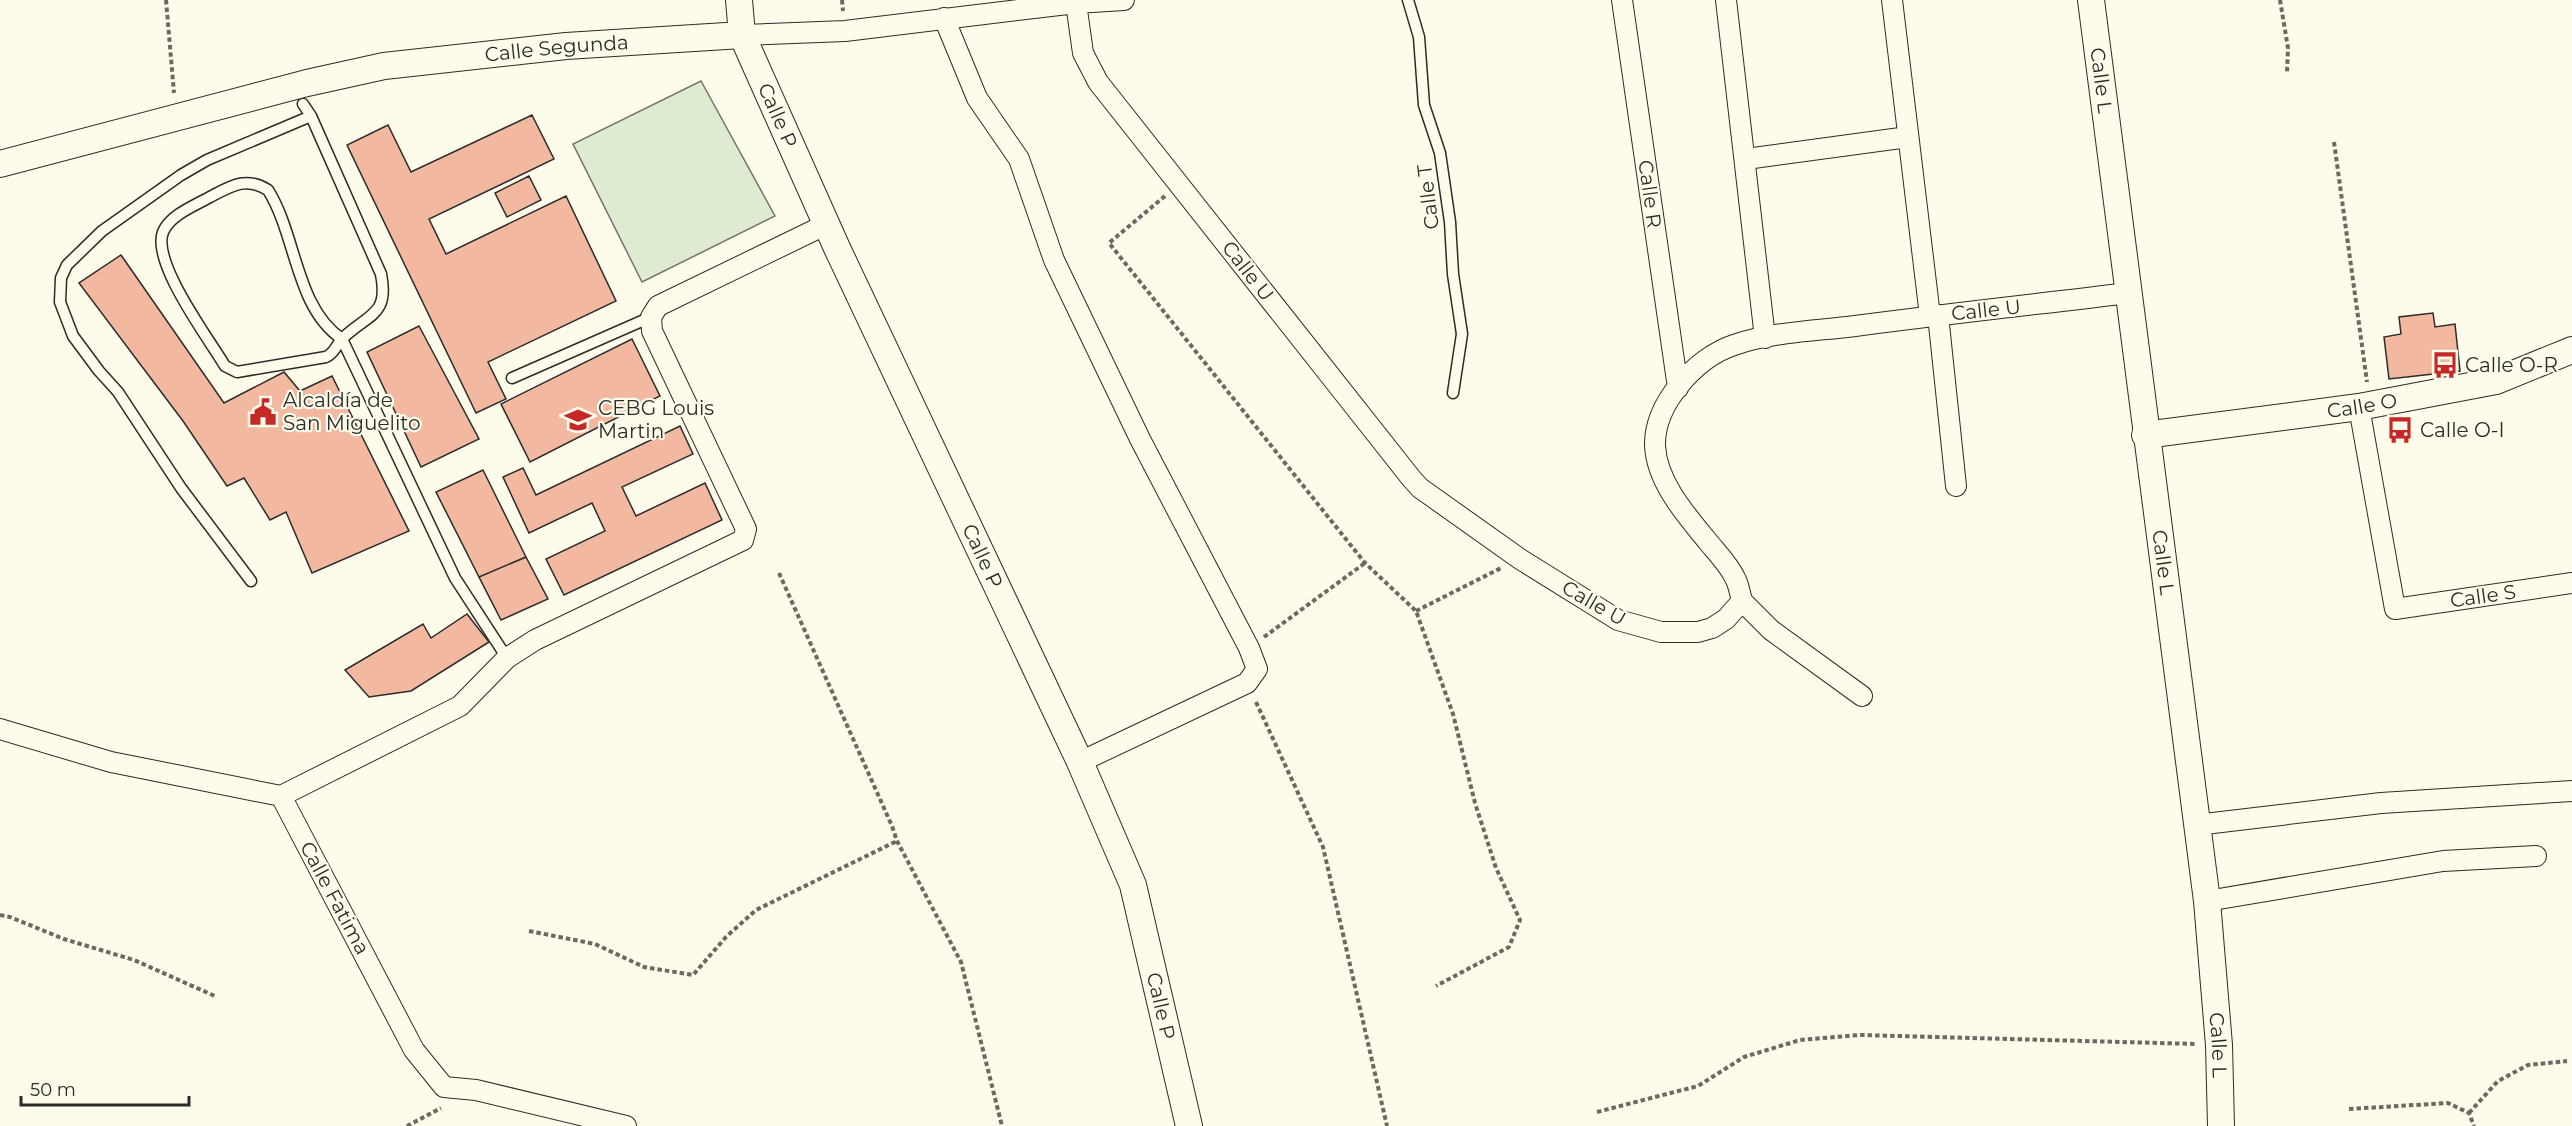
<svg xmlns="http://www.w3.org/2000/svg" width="2572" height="1126" font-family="Montserrat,sans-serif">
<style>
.green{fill:#deebd1;stroke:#74746e;stroke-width:1.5}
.building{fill:#f2b8a0;stroke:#2b2b2b;stroke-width:1.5}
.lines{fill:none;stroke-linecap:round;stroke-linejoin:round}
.service-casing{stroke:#2b2b2b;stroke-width:13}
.minor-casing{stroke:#2b2b2b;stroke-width:22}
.tertiary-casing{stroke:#2b2b2b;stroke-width:28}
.path{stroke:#6a6964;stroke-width:4;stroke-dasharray:4.5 3;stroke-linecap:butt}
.service{stroke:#fdfbea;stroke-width:10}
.minor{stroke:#fdfbea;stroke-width:20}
.tertiary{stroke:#fdfbea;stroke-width:26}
.labels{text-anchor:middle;stroke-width:4.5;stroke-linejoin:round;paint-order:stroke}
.street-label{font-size:20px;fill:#2b2b2b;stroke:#fdfbea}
.poi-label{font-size:20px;fill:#2b2b2b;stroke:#fdfbea;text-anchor:start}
</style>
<rect width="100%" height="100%" fill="#fdfbea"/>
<!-- green -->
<path class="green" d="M 701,81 L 775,216 L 642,282 L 573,144 Z"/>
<!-- building -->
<path class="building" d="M 532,115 L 554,159 L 429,219 L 446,254 L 566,196 L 616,301 L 488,362 L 506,399 L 476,413 L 347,145 L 388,125 L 411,172 Z
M 529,176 L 541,200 L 507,217 L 495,193 Z
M 121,255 L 224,403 L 284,372 L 300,391 L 332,376 L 409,531 L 312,573 L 286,512 L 270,520 L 244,478 L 227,486 L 183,421 L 79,283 Z
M 2433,313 L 2435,327 L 2455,324 L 2460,371 L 2389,379 L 2384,337 L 2401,334 L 2399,317 Z
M 419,326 L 479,439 L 421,467 L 367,352 Z
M 632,339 L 660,396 L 530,462 L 501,404 Z
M 680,426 L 693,454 L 622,487 L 636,516 L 705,483 L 722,520 L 564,595 L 546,559 L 605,531 L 592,503 L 529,533 L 503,477 L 523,468 L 536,495 Z
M 483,470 L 526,557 L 479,577 L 436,492 Z
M 526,557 L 548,599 L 501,620 L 479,577 Z
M 467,614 L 489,642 L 411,691 L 369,697 L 345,670 L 423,624 L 431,638 Z"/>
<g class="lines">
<defs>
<path id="service" d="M 1408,0 L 1419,37 L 1424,105 L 1440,153 L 1450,222 L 1453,274 L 1462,334 L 1453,393
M 303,104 L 311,116 L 381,274 C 389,315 370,313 344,337 C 336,344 336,352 326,357 L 237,372 L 225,366 C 209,339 151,262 163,232 C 170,215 194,206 210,197 C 231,186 246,176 268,190 C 297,236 295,307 342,339 L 455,578 L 507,658
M 512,378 L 651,317
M 251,581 L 181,488 L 118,392 L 99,371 L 73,336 L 60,302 L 61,278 L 67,265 L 102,231 L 181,175 L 207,160 L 311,116"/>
<path id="minor" d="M 1622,0 L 1678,388
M 1726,0 L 1765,338
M 1892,0 L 1930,316
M 1076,3 L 1083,53 L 1098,82 L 1411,478 L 1420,488 L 1520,559 L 1618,620 L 1661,632 L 1698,632 L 1712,628 L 1726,619 L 1742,601 C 1740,594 1739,586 1736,580 C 1730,566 1719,555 1709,543 C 1687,516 1657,483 1655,446 C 1654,404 1695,358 1734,345 C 1771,332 1816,331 1855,326 C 1946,314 2038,304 2129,293
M 944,18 L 977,98 L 1019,159 L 1054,260 L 1140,439 L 1249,648 L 1257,669 L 1247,683 L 1080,762
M 742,35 L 845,31 L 1076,3 L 1124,0
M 1746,159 L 1908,137
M 1938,315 L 1956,486
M 2359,407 L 2395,609 L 2572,583
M 1742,601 L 1771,630 L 1862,696
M 0,729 L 111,762 L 281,796
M 281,796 L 460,706 L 507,658 L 535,640 L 743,540 L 746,529 L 652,331 L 651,317 L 658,306 L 827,224
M 281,796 L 414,1050 L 444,1087 L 476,1090 L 626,1126
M 2196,825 L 2381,803 L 2572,791
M 2207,901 L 2443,861 L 2536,856"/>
<g id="tertiary">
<path id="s1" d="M 739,0 L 742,35 L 837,248 L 1080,762 L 1133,885 L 1189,1126"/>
<path id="s2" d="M 2091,0 L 2207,901 L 2219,1045 L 2221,1126"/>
<path id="s3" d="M 0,164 L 307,83 L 384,66 L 566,46 L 742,35"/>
<path id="s4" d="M 2145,435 L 2359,407 L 2496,381 L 2572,350"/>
</g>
</defs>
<!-- service casing -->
<use href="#service" class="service-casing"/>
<!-- minor casing -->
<use href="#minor" class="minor-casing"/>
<!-- tertiary casing -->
<use href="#tertiary" class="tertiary-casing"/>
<!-- path -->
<path class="path" d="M 166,0 L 174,93
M 842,0 L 843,11
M 2280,0 L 2288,48 L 2287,72
M 2334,142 L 2367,382
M 1165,196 L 1109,243 L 1365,563 L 1416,611 L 1453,714 L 1475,803 L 1496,868 L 1520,920 L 1509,947 L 1436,986
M 779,573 L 892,826 L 897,841 L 961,962 L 1002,1126
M 1416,611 L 1501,568
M 1264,637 L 1365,563
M 1256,702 L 1323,847 L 1387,1126
M 0,915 L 10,917 L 64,939 L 134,960 L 217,997
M 529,931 L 595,944 L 644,967 L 693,975 L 726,937 L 756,910 L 897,841
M 2349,1109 L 2448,1103 L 2469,1113 L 2474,1126
M 1597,1112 L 1698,1086 L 1744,1057 L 1800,1040 L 1860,1035 L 2197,1044
M 2469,1113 L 2498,1081 L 2528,1065 L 2567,1061
M 407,1126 L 441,1108"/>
<!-- service -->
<use href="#service" class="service"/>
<!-- minor -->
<use href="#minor" class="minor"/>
<!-- tertiary -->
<use href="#tertiary" class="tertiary"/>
</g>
<!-- icons -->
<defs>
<symbol id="bus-bare" viewBox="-9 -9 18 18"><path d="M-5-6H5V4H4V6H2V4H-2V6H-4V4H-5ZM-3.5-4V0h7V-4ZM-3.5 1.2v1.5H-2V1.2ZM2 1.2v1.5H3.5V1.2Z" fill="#c62828" stroke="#fdfbea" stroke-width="2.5" paint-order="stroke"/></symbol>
<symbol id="civic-bare" viewBox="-9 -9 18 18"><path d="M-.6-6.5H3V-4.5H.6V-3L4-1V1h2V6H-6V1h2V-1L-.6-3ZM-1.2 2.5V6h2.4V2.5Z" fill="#c62828" stroke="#fdfbea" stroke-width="2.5" paint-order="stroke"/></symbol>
<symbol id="school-bare" viewBox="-9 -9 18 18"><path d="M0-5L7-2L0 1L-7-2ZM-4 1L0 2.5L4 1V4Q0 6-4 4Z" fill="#c62828" stroke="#fdfbea" stroke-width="2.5" paint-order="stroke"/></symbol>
</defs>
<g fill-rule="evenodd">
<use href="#bus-bare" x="2426" y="346" width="38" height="38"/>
<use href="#civic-bare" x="244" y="393" width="38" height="38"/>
<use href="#school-bare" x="559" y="401" width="38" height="38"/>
<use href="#bus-bare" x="2381" y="411" width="38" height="38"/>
</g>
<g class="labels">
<!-- street labels -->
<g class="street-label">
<text dy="7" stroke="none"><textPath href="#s3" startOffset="570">Calle Segunda</textPath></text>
<text dy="7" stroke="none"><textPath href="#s2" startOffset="81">Calle L</textPath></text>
<text dy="7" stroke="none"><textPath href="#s1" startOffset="123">Calle P</textPath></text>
<text transform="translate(1650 194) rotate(82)" y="7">Calle R</text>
<text transform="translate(1428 197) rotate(-97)" y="7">Calle T</text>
<text transform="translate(1248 271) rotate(52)" y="7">Calle U</text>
<text transform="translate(1986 310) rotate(-6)" y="7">Calle U</text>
<text dy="7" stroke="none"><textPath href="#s4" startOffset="219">Calle O</textPath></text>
<text dy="7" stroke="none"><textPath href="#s1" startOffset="609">Calle P</textPath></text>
<text dy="7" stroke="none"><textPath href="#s2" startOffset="567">Calle L</textPath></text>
<text transform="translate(2483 596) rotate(-8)" y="7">Calle S</text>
<text transform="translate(1594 603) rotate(30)" y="7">Calle U</text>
<text transform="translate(335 898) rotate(62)" y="7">Calle Fatima</text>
<text dy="7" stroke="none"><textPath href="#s1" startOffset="1095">Calle P</textPath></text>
<text dy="7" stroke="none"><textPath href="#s2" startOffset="1053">Calle L</textPath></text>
</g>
<!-- poi labels -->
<g class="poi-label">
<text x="2465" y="372">Calle O-R</text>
<text x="283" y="407">Alcaldía de<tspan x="283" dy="23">San Miguelito</tspan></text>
<text x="598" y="415">CEBG Louis<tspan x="598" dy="23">Martin</tspan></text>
<text x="2420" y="437">Calle O-I</text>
</g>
</g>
<!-- scale -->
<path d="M21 1096v9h168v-9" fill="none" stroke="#2b2b2b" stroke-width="3"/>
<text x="30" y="1096" font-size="18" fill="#2b2b2b" stroke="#fdfbea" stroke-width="4.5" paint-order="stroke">50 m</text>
</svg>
